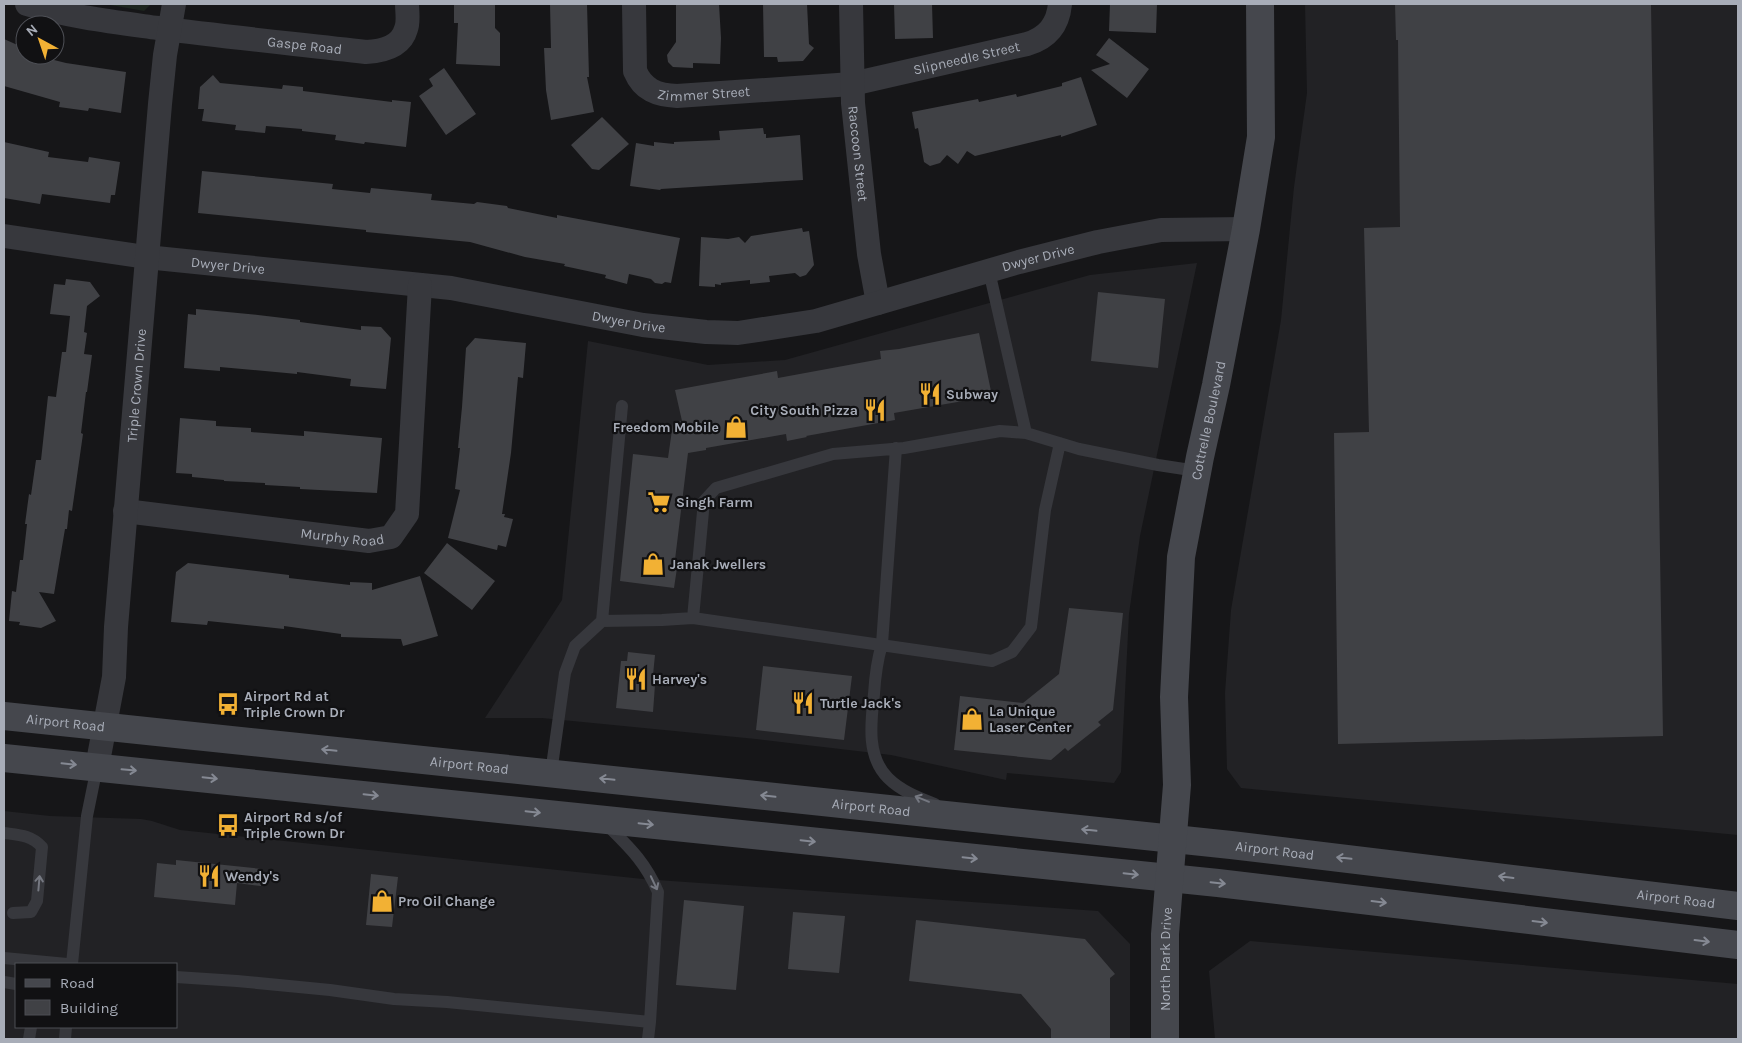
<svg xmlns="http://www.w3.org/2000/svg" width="1742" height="1043" font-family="Karla,sans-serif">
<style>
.built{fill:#222225;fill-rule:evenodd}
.green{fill:#1e261f}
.building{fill:#404145}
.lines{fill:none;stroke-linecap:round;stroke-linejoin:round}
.service{stroke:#37383d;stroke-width:12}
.minor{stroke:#37383d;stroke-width:24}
.secondary{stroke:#45474d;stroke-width:28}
.oneway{stroke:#858993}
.oneway2{stroke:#757881}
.labels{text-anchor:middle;stroke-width:4.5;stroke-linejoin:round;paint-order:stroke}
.street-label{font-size:14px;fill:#a8adb8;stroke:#111113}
.poi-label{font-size:14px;font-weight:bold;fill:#a8adb8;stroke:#111113;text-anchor:start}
</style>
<rect width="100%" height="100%" fill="#161618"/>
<!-- built -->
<path class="built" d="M 1305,4 L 1738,4 L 1738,835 L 1241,788 L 1227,769 L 1225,693 L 1231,610 L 1281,320 L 1294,187 L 1307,93 Z
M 1197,263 L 1140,536 L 1129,614 L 1121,772 L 1114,783 L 1007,773 L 1006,780 L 891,755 L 756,739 L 542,718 L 485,718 L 562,600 L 588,341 L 708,365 L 785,360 L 1090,275 Z
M 4,811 L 50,816 L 141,819 L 152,821 L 180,830 L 643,879 L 1098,911 L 1130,944 L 1130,1039 L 4,1039 ZM 16,964 L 176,964 L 176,1027 L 16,1027 Z
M 1250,941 L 1738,984 L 1738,1039 L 1215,1039 L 1209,971 Z"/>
<!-- green -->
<path class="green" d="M 105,4 L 151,4 L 144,11 Z"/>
<!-- building -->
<path class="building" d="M 454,4 L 495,4 L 495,28 L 500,33 L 500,66 L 456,64 L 458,23 L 454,23 Z
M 550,4 L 587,4 L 589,77 L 587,77 L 594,112 L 551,120 L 546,90 L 544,48 L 551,48 Z
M 676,4 L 719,4 L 721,38 L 720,64 L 693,63 L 693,68 L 673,67 L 668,62 L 667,55 L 676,42 Z
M 763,4 L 807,4 L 809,44 L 814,48 L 803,61 L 778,62 L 777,57 L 764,57 Z
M 894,4 L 932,4 L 933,38 L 895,39 Z
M 1110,4 L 1157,4 L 1156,33 L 1109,31 Z
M 1395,4 L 1651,4 L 1663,736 L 1338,744 L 1334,433 L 1369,432 L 1364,228 L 1400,227 L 1398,40 L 1396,40 Z
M 1109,38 L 1149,69 L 1127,98 L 1091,70 L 1110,64 L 1096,55 Z
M 4,39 L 22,47 L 20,51 L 25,53 L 25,55 L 34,55 L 66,63 L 126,72 L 121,113 L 89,108 L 88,111 L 59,107 L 60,102 L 4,86 Z
M 444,68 L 476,114 L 446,135 L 419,96 L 433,86 L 429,79 Z
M 213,75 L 220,83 L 282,89 L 283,85 L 303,87 L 303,91 L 392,102 L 392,100 L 411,102 L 406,147 L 365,142 L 364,144 L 335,140 L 336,135 L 302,131 L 302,129 L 266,126 L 265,133 L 235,130 L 236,125 L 202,121 L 204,109 L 198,109 L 200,87 Z
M 1081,77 L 1097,125 L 1061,137 L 1061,135 L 975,156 L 967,151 L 958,164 L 947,155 L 940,163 L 930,166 L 924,162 L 918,128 L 915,129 L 912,112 L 978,99 L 979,102 L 1016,94 L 1017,97 L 1062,86 L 1062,83 Z
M 602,117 L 629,144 L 599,170 L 592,169 L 571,145 Z
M 763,128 L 764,134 L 766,134 L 766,138 L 800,135 L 803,180 L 661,189 L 660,190 L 630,186 L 636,143 L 654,146 L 654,142 L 674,144 L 674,142 L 720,140 L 719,131 Z
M 4,142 L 49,152 L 48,157 L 88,162 L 89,157 L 120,162 L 115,195 L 111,195 L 110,203 L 42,194 L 40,204 L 4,198 Z
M 202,171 L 333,184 L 332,189 L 370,193 L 371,188 L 432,194 L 431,200 L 474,204 L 477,202 L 507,206 L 508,208 L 557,218 L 557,215 L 680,238 L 671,283 L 665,282 L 662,284 L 655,283 L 651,279 L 629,274 L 627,284 L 605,278 L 606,275 L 564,266 L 565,264 L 525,257 L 470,242 L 366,232 L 366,230 L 298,223 L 198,213 Z
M 802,228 L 803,232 L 809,231 L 814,265 L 806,275 L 800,277 L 795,273 L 769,276 L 770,282 L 750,284 L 750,280 L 721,283 L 721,285 L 715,284 L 715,287 L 699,286 L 701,237 L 728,239 L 739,237 L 745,243 L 751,236 Z
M 66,279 L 90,282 L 100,296 L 87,306 L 84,332 L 87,333 L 84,354 L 92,355 L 87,392 L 86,392 L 81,433 L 83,434 L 72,511 L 69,510 L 67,529 L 65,529 L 54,594 L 39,592 L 56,621 L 41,628 L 19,625 L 20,622 L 9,621 L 12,591 L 16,592 L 20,560 L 23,560 L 27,524 L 25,524 L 29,494 L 31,495 L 36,460 L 41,460 L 48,396 L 56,397 L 62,352 L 66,352 L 70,316 L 50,314 L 54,284 L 65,285 Z
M 1098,292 L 1165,299 L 1158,368 L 1091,361 Z
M 196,309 L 258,315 L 300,320 L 300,322 L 361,330 L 361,326 L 381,327 L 391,338 L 386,389 L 350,386 L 351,379 L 297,372 L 297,374 L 220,367 L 220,371 L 184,368 L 188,314 L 196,315 Z
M 979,333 L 992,396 L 894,413 L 895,420 L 806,436 L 807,437 L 787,441 L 786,434 L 706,448 L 706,450 L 688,453 L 674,568 L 677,568 L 674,588 L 620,581 L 633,454 L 668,458 L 673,423 L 682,421 L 675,390 L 777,371 L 778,378 L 881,359 L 880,351 L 899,349 Z
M 475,338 L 526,343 L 523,378 L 518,377 L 511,453 L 502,514 L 505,514 L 504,517 L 513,519 L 506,547 L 498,545 L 497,550 L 448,538 L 460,490 L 455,489 L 460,448 L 458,448 L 462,407 L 466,348 Z
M 180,418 L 216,421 L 216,426 L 251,428 L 251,432 L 304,436 L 304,431 L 382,438 L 377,493 L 300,489 L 300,487 L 265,485 L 265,483 L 224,481 L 224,480 L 192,477 L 192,474 L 176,473 Z
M 447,543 L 495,581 L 472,610 L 424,573 Z
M 188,563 L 289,575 L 289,578 L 350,585 L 350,582 L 372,583 L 372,590 L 420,576 L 438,636 L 403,646 L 401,639 L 341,637 L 341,634 L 284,626 L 284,629 L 208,621 L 207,625 L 171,622 L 176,572 Z
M 1069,608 L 1123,613 L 1113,710 L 1098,722 L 1101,725 L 1068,751 L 1065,748 L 1051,760 L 954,750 L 960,696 L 1023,703 L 1059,674 Z
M 628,652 L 655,655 L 652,685 L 655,685 L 653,712 L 616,708 L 621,661 L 627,661 Z
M 763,666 L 852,676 L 844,740 L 756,730 Z
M 176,860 L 262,869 L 261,886 L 237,883 L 235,905 L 154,897 L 157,863 L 176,865 Z
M 371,874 L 398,877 L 392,927 L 366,925 Z
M 684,900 L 744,906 L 736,990 L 676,985 Z
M 793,912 L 845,916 L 839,973 L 788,969 Z
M 916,920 L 1085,939 L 1115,974 L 1110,978 L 1110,1039 L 1051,1039 L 1051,1029 L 1021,994 L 909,981 Z"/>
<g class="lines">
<!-- service -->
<path class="service" d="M 989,271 L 1026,433
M 622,406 L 602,621 L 662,620 L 693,618 L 992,661 L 1012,652 L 1031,627 L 1045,510 L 1060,443
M 896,448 L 882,644 C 877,661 875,677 874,694 C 871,722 866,756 888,778 C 901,791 919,798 935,804
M 693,618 L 704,501 L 716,488 L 833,454 L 904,448 L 1000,431 L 1026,433 L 1079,449 L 1158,465 L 1197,471
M 551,773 L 565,673 L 575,646 L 602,621
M 605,823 C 628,846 645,861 658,892 L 650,1022
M 4,833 C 19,835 31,835 42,847 L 37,901 L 31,912 L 13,913
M 4,958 L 67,964
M 72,964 L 87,816 L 97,767
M 176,977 L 237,981 L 330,990 L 394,999 L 447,1002 L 650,1022 L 648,1039
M 4,982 L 16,984
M 29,1039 L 31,1027
M 65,1039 L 66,1027"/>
<!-- minor -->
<g class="minor">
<path id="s1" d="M 27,4 C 70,17 114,22 158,28 C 227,37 297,44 366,52 C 383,51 401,47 406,29 C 409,22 407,11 407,4"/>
<path id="s2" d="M 634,4 L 635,71 C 643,90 657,95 677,96 L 852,84 L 1027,44 C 1047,38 1058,25 1060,4"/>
<path id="s3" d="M 851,4 L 853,103 L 869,254 L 878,303"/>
<path id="s4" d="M 4,236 L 146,257 L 451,288 L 643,325 L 706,332 L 738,333 L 816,321 L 1019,262 L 1098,242 L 1161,230 L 1246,229"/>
<path id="s5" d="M 125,511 L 369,541 L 391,537 L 407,514 L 420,285"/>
<path id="s6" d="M 97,767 L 114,677 L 116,627 L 160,104 L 165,55 L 174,4"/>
</g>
<!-- secondary -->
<g class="secondary">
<path id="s7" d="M 4,716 L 1231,845 L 1738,906"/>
<path d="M 4,758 L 1218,883 L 1738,945"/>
<path id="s8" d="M 1165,1039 L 1165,934 L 1177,785 L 1174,697 L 1181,557 L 1200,457 L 1216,385 L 1246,229 L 1261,137 L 1260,4"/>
</g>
</g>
<!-- one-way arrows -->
<defs><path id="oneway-shaft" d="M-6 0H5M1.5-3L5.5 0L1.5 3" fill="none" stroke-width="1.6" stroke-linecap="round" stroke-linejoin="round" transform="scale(1.25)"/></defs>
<g class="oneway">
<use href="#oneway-shaft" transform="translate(329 750) rotate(-174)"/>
<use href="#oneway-shaft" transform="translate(69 764) rotate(6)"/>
<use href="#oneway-shaft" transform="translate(129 770) rotate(5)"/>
<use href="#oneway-shaft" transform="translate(210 778) rotate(6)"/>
<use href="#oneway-shaft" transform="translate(607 779) rotate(-174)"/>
<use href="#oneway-shaft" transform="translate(371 795) rotate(6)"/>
<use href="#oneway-shaft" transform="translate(768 796) rotate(-174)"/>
<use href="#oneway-shaft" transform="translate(533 812) rotate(6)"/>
<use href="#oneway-shaft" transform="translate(646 824) rotate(6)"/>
<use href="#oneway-shaft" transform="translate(1089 830) rotate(-174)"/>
<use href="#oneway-shaft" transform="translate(808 841) rotate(6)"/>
<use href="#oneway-shaft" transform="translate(970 858) rotate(6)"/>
<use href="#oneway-shaft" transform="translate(1344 858) rotate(-174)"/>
<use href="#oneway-shaft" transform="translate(1131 874) rotate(6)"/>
<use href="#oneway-shaft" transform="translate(1506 877) rotate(-173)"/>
<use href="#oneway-shaft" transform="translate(1218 883) rotate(6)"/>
<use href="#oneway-shaft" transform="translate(1379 902) rotate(7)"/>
<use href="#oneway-shaft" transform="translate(1540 922) rotate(7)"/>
<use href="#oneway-shaft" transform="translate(1702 941) rotate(7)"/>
</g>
<g class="oneway2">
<use href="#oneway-shaft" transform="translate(922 799) rotate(-158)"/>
<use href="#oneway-shaft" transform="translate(39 883) rotate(-85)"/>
<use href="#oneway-shaft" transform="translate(654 883) rotate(65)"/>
</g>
<!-- icons -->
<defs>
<symbol id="restaurant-bare" viewBox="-9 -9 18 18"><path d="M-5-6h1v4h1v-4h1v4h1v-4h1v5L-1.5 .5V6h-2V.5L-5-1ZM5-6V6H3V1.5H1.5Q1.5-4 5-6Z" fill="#f2b134" stroke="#111113" stroke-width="2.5" paint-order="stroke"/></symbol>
<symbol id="shop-bare" viewBox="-9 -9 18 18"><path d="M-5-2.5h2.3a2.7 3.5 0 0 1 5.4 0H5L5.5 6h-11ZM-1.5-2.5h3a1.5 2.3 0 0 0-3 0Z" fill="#f2b134" stroke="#111113" stroke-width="2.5" paint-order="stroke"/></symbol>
<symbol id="supermarket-bare" viewBox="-9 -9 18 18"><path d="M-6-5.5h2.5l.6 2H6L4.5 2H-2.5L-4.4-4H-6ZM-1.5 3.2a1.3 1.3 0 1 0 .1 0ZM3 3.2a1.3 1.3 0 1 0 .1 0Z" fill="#f2b134" stroke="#111113" stroke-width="2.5" paint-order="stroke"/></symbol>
<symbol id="bus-bare" viewBox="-9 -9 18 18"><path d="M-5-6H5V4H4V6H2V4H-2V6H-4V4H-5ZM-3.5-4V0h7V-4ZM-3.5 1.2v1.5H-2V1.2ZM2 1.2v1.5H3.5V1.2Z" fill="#f2b134" stroke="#111113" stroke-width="2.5" paint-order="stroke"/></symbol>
</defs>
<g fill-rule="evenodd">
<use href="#restaurant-bare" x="914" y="378" width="32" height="32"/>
<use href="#restaurant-bare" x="859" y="394" width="32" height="32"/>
<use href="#shop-bare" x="720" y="411" width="32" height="32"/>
<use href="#supermarket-bare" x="643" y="486" width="32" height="32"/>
<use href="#shop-bare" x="637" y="548" width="32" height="32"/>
<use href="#restaurant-bare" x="620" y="663" width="32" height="32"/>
<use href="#restaurant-bare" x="787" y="687" width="32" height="32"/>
<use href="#bus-bare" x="212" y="688" width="32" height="32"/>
<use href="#shop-bare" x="956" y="703" width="32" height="32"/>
<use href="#bus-bare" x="212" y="809" width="32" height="32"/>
<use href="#restaurant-bare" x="193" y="860" width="32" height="32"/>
<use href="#shop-bare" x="366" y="885" width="32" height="32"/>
</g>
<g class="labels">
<!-- street labels -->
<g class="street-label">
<text dy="5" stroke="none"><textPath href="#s1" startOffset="281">Gaspe Road</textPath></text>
<text dy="5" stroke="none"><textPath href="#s2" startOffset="412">Slipneedle Street</textPath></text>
<text dy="5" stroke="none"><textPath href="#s2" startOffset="146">Zimmer Street</textPath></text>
<text dy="5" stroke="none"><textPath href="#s3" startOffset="150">Raccoon Street</textPath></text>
<text dy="5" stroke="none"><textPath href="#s4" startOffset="1051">Dwyer Drive</textPath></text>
<text dy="5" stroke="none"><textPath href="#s4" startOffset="226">Dwyer Drive</textPath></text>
<text dy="5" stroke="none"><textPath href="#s4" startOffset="631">Dwyer Drive</textPath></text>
<text dy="5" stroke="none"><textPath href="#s6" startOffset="384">Triple Crown Drive</textPath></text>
<text dy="5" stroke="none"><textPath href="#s8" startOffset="622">Cottrelle Boulevard</textPath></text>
<text dy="5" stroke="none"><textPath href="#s5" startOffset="219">Murphy Road</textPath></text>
<text dy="5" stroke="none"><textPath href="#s7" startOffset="62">Airport Road</textPath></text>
<text dy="5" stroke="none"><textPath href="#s7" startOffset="468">Airport Road</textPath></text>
<text dy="5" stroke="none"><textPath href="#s7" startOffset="872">Airport Road</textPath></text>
<text dy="5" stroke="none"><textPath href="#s7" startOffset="1278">Airport Road</textPath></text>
<text dy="5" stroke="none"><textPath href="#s7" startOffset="1682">Airport Road</textPath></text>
<text dy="5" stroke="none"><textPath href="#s8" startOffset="80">North Park Drive</textPath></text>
</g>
<!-- poi labels -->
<g class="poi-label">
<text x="946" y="399">Subway</text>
<text x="858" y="415" text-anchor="end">City South Pizza</text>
<text x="719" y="432" text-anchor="end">Freedom Mobile</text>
<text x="676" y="507">Singh Farm</text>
<text x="670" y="569">Janak Jwellers</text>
<text x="652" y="684">Harvey's</text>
<text x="244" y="701">Airport Rd at<tspan x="244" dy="16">Triple Crown Dr</tspan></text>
<text x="820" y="708">Turtle Jack's</text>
<text x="989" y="716">La Unique<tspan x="989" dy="16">Laser Center</tspan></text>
<text x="244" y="822">Airport Rd s/of<tspan x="244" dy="16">Triple Crown Dr</tspan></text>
<text x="225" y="881">Wendy's</text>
<text x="398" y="906">Pro Oil Change</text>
</g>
</g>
<!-- border -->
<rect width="1742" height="1043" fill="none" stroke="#a8adb8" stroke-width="10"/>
<!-- legend -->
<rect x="15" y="963" width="162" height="65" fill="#111113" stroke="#4d4f55"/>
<rect x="25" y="979" width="25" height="8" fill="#45474d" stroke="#4d4f55"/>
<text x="60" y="988" font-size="15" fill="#a8adb8">Road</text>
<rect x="25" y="1000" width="25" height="15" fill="#404145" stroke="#4d4f55"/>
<text x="60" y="1013" font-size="15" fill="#a8adb8">Building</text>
<!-- north arrow -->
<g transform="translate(40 40) rotate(320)"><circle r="24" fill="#111113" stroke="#4d4f55"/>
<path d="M0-4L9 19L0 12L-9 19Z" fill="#f2b134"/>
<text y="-8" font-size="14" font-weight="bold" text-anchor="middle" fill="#a8adb8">N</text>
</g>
</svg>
